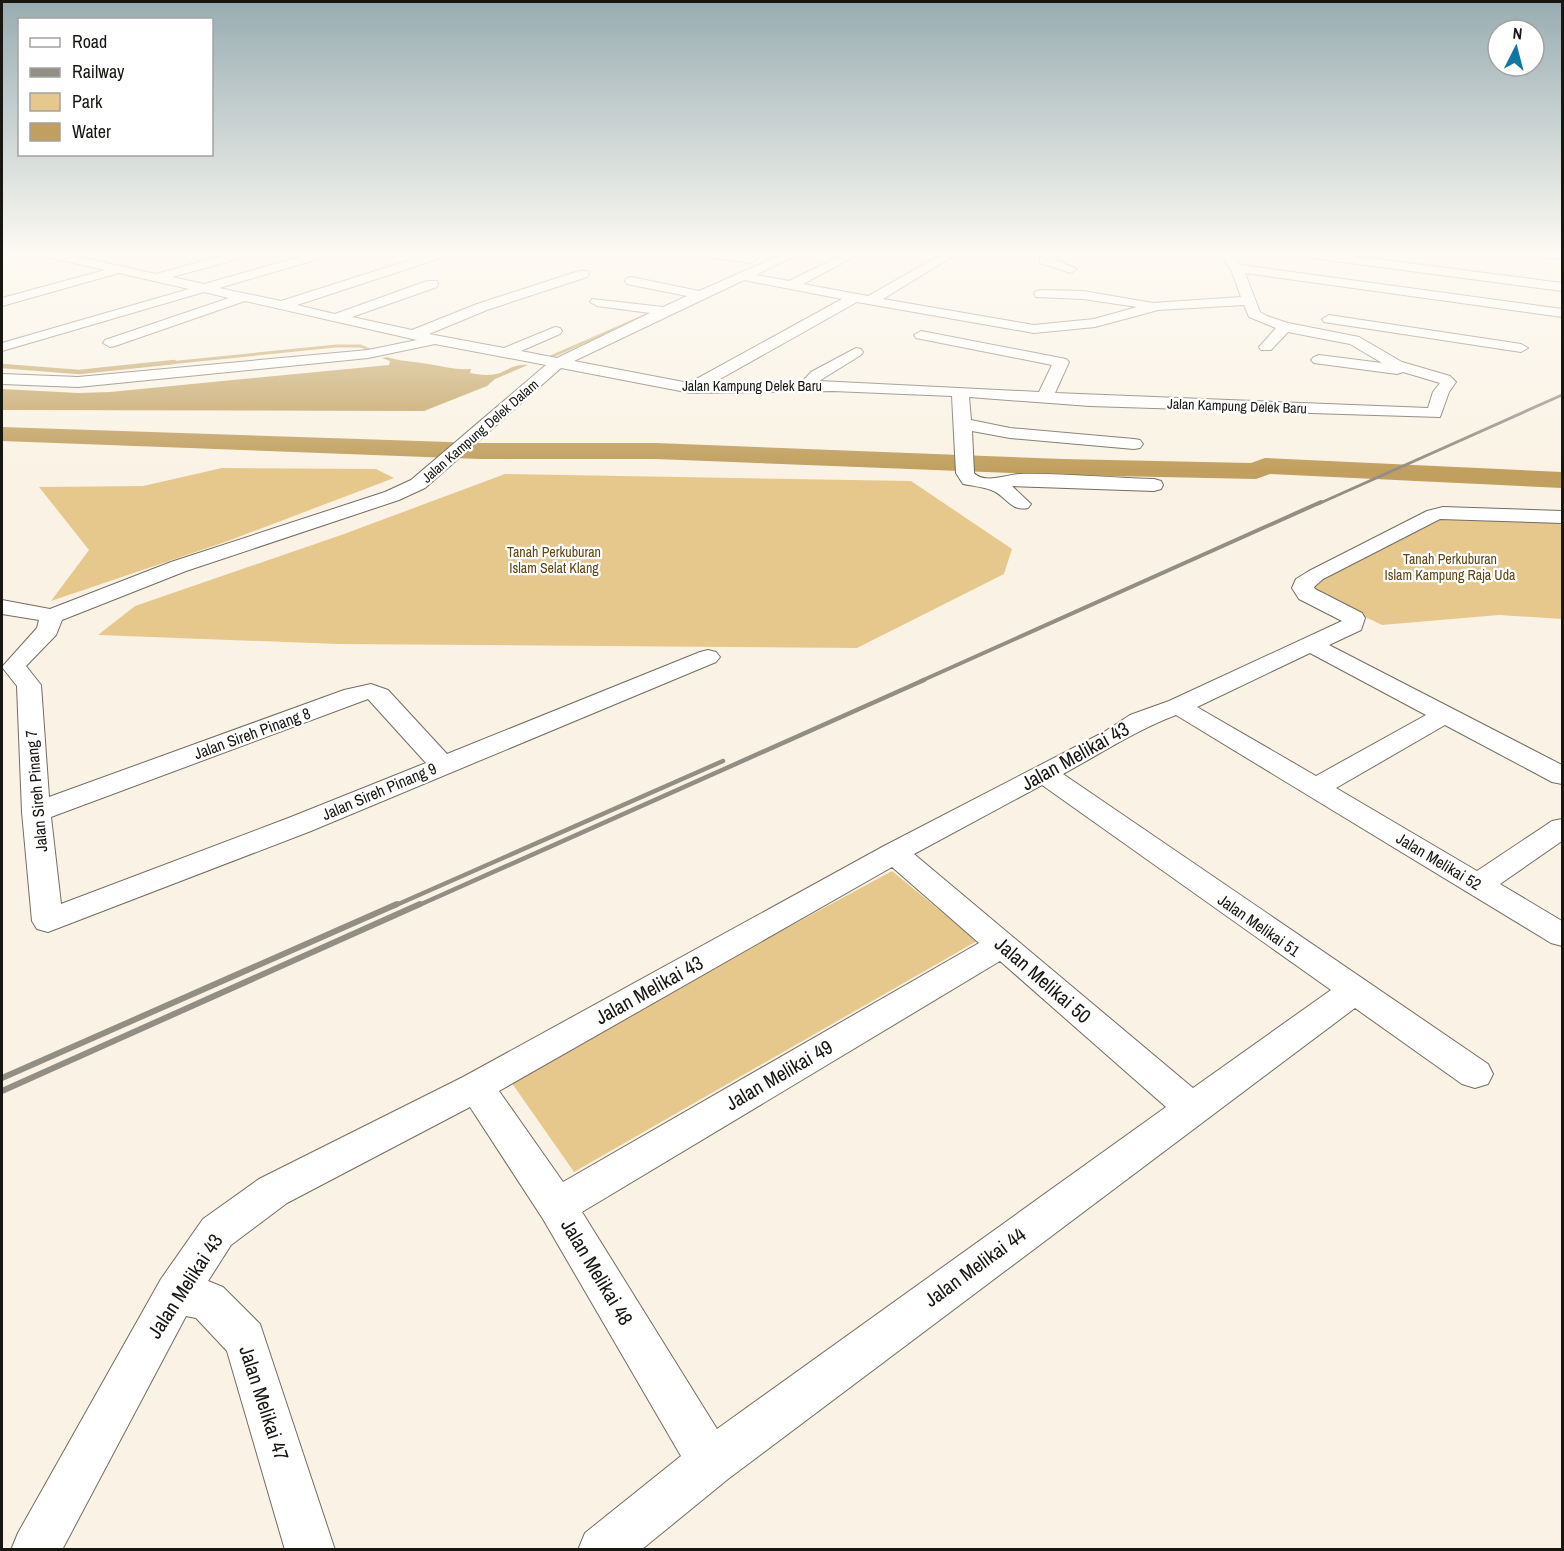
<svg xmlns="http://www.w3.org/2000/svg" width="1564" height="1551" font-family="'Archivo Narrow',sans-serif">
<style>
.green{fill:#e6c88d}
.water{fill:#c1a05f}
.lines{fill:none;stroke-linecap:round;stroke-linejoin:round}
.stream-far1{stroke:#c1a05f;stroke-width:3}
.stream{stroke:#c1a05f;stroke-width:4.5}
.river{fill:#c1a05f;fill-rule:evenodd}
.minor-casing{stroke:#736d61;stroke-width:2}
.minor{fill:#fff;fill-rule:evenodd}
.rail-far3{stroke:#938e84;stroke-width:3}
.rail-far2{stroke:#938e84;stroke-width:4}
.rail-far1{stroke:#938e84;stroke-width:4.5}
.rail{stroke:#938e84;stroke-width:6}
.labels{text-anchor:middle;stroke-width:4.5;stroke-linejoin:round;paint-order:stroke}
.far-street-label{font-size:14px;fill:#181611;stroke:#fff}
.far-park-label{font-size:14px;fill:#5d4613;stroke:#fff}
.street-label{font-size:16px;fill:#181611;stroke:#fff}
.near-street-label{font-size:20px;fill:#181611;stroke:#fff}
</style>
<rect width="100%" height="100%" fill="#faf3e5"/>
<!-- green -->
<path class="green" d="M 222,468 L 376,469 L 394,478 L 228,541 L 51,601 L 89,550 L 39,487 L 143,486 Z
M 505,474 L 911,481 L 1012,549 L 1004,574 L 857,648 L 338,644 L 98,635 L 135,606 L 344,534 Z
M 1445,516 L 1562,522 L 1562,619 L 1499,615 L 1382,625 L 1311,591 L 1313,582 Z
M 892,871 L 977,941 L 574,1172 L 509,1079 Z"/>
<!-- water -->
<path class="water" d="M 387,357 C 399,361 409,361 421,363 C 439,365 452,370 471,369 L 470,373 C 479,375 491,376 500,373 C 510,368 517,364 528,365 L 495,379 L 487,386 L 424,411 L 2,410 L 2,389 L 78,393 L 110,392 L 389,365 L 390,361 L 382,358 Z"/>
<g class="lines">
<!-- stream-far1 -->
<path class="stream-far1" d="M 548,358 L 653,312
M 159,364 L 336,346 L 361,346 L 372,351"/>
<!-- stream -->
<path class="stream" d="M 2,366 L 79,372 L 174,362"/>
<!-- river -->
<path class="river" d="M 2,427 L 479,443 L 656,443 L 1063,459 L 1251,463 L 1265,458 L 1562,472 L 1562,488 L 1270,474 L 1256,479 L 1063,475 L 656,459 L 479,459 L 2,441 Z"/>
<defs>
<path id="minor" d="M 2,253 L 9,253 L 2,257 Z
M 40,253 L 61,253 L 156,274 L 232,253 L 251,253 L 249,256 L 172,277 L 204,284 L 313,253 L 331,253 L 329,256 L 219,288 L 281,301 L 432,253 L 449,253 L 447,256 L 297,305 L 335,314 L 427,281 L 437,281 L 438,284 L 437,287 L 352,317 L 412,330 L 477,304 L 579,271 L 587,271 L 589,274 L 587,277 L 487,310 L 429,334 L 504,348 L 555,327 L 560,328 L 562,331 L 560,334 L 521,351 L 557,358 L 650,313 L 597,306 L 590,302 L 592,299 L 663,307 L 687,296 L 627,284 L 625,281 L 627,278 L 631,277 L 699,291 L 785,253 L 800,253 L 756,275 L 789,281 L 846,253 L 861,253 L 803,284 L 868,296 L 944,253 L 958,253 L 883,299 L 1034,325 L 1094,319 L 1137,307 L 1083,299 L 1036,297 L 1034,294 L 1036,291 L 1041,290 L 1083,291 L 1153,303 L 1241,297 L 1231,269 L 1217,253 L 1229,253 L 1241,265 L 1562,309 L 1562,317 L 1245,273 L 1260,312 L 1267,316 L 1288,323 L 1359,337 L 1402,362 L 1450,376 L 1456,382 L 1449,392 L 1440,417 L 1090,406 L 969,397 L 971,420 L 1010,428 L 1134,439 L 1140,440 L 1143,444 L 1140,448 L 1134,449 L 1010,438 L 972,431 L 974,473 C 984,484 1006,475 1019,474 C 1063,473 1109,478 1154,479 L 1161,481 L 1163,485 L 1161,489 L 1154,491 L 1012,486 L 1031,504 L 1028,508 C 1010,512 1006,495 991,490 C 983,487 973,486 963,484 L 956,473 L 952,396 L 833,391 L 691,393 L 561,368 L 425,488 L 399,500 L 186,571 L 62,620 L 56,635 L 26,666 L 41,685 L 49,797 L 344,690 L 371,684 L 388,690 L 447,754 L 700,652 L 708,650 L 716,652 L 720,657 L 716,662 L 311,831 L 48,932 L 37,929 L 32,921 L 22,812 L 17,686 L 2,667 L 37,628 L 39,620 L 2,614 L 2,600 L 50,609 L 171,562 L 385,492 L 411,480 L 546,365 L 435,344 L 368,358 L 78,387 L 2,384 L 2,374 L 78,377 L 368,350 L 417,340 L 245,301 L 115,346 L 110,347 L 103,343 L 105,340 L 229,298 L 204,292 L 2,351 L 2,343 L 189,289 L 119,273 L 2,306 L 2,298 L 105,270 L 42,256 ZM 744,280 L 842,299 L 689,383 L 574,361 ZM 857,302 L 1034,333 L 1095,327 L 1158,310 L 1244,305 L 1249,317 L 1276,328 L 1259,347 L 1261,350 L 1271,350 L 1288,332 L 1350,344 L 1382,363 L 1319,355 L 1314,357 L 1311,360 L 1314,363 L 1397,374 L 1403,372 L 1440,383 L 1433,392 L 1428,408 L 1055,393 L 1069,362 L 1066,359 L 921,331 L 914,335 L 916,338 L 1052,365 L 1039,392 L 819,381 L 861,355 L 863,352 L 861,349 L 856,348 L 811,372 L 802,382 L 713,383 ZM 368,699 L 426,763 L 291,817 L 61,904 L 51,817 Z
M 700,253 C 716,252 744,249 756,259 L 750,263 L 706,257 Z
M 1047,253 L 1061,253 L 1054,259 L 1077,269 L 1071,273 L 1040,263 L 1040,257 Z
M 1298,253 L 1330,253 L 1562,283 L 1562,291 L 1304,257 Z
M 1533,253 L 1562,253 L 1562,259 L 1539,257 Z
M 1329,315 L 1521,344 L 1528,348 L 1521,352 L 1324,322 L 1322,319 Z
M 1443,507 L 1562,511 L 1562,523 L 1440,519 L 1323,579 L 1314,587 L 1315,589 L 1362,613 L 1365,618 L 1361,630 L 1329,645 L 1562,765 L 1562,784 L 1552,782 L 1445,725 L 1336,788 L 1477,871 L 1552,821 L 1562,819 L 1562,841 L 1500,884 L 1562,921 L 1562,946 L 1551,943 L 1176,715 C 1136,730 1100,754 1063,774 L 1488,1064 L 1493,1074 L 1488,1084 L 1475,1088 L 1462,1084 L 1355,1008 L 728,1479 L 641,1550 L 578,1550 L 585,1533 L 681,1456 L 543,1219 L 470,1107 L 287,1203 L 231,1245 L 208,1281 L 223,1287 L 260,1324 L 335,1550 L 285,1550 L 227,1351 L 196,1318 L 186,1316 L 62,1550 L 11,1550 L 18,1533 L 161,1279 L 203,1219 L 259,1179 L 463,1077 L 884,846 L 1104,732 L 1130,715 L 1169,701 L 1342,621 L 1299,599 L 1292,588 L 1296,579 L 1309,571 L 1427,511 ZM 1310,653 L 1426,715 L 1316,776 L 1197,707 ZM 1042,785 L 1331,990 L 1193,1088 L 914,854 ZM 892,867 L 979,943 L 563,1182 L 499,1091 ZM 1000,961 L 1166,1107 L 717,1429 L 582,1212 Z"/>
</defs>
<!-- minor casing -->
<use href="#minor" class="minor-casing"/>
<!-- minor -->
<use href="#minor" class="minor"/>
<!-- rail-far3 -->
<path class="rail-far3" d="M 1318,504 L 1562,395"/>
<!-- rail-far2 -->
<path class="rail-far2" d="M 921,681 L 1321,502"/>
<!-- rail-far1 -->
<path class="rail-far1" d="M 394,906 L 723,761
M 417,906 L 924,680"/>
<!-- rail -->
<path class="rail" d="M 2,1078 L 397,904
M 2,1091 L 420,904"/>
</g>
<!-- sky -->
<linearGradient id="sky" x2="0" y2="1"><stop stop-color="#98acb1"/><stop offset="0.54" stop-color="#fdfaf3"/><stop offset="1" stop-color="#fdfaf3" stop-opacity="0"/></linearGradient>
<rect width="1564" height="470" fill="url(#sky)"/>
<g class="labels">
<!-- far-street labels -->
<g class="far-street-label">
<text x="752" y="391">Jalan Kampung Delek Baru</text>
<text transform="translate(1237 406) rotate(2)" y="5">Jalan Kampung Delek Baru</text>
<text transform="translate(480 431) rotate(-41)" y="5">Jalan Kampung Delek Dalam</text>
</g>
<!-- far-park labels -->
<g class="far-park-label">
<text x="554" y="557">Tanah Perkuburan<tspan x="554" dy="16">Islam Selat Klang</tspan></text>
<text x="1450" y="564">Tanah Perkuburan<tspan x="1450" dy="16">Islam Kampung Raja Uda</tspan></text>
</g>
<!-- street labels -->
<g class="street-label">
<text transform="translate(252 733) rotate(-20)" y="6">Jalan Sireh Pinang 8</text>
<text transform="translate(36 791) rotate(-95)" y="6">Jalan Sireh Pinang 7</text>
<text transform="translate(379 791) rotate(-23)" y="6">Jalan Sireh Pinang 9</text>
<text transform="translate(1439 861) rotate(31)" y="6">Jalan Melikai 52</text>
<text transform="translate(1259 925) rotate(35)" y="6">Jalan Melikai 51</text>
</g>
<!-- near-street labels -->
<g class="near-street-label">
<text transform="translate(1075 756) rotate(-29)" y="7">Jalan Melikai 43</text>
<text transform="translate(1043 980) rotate(41)" y="7">Jalan Melikai 50</text>
<text transform="translate(649 990) rotate(-29)" y="7">Jalan Melikai 43</text>
<text transform="translate(779 1075) rotate(-30)" y="7">Jalan Melikai 49</text>
<text transform="translate(975 1267) rotate(-36)" y="7">Jalan Melikai 44</text>
<text transform="translate(597 1272) rotate(59)" y="7">Jalan Melikai 48</text>
<text transform="translate(185 1286) rotate(-57)" y="7">Jalan Melikai 43</text>
<text transform="translate(264 1403) rotate(72)" y="7">Jalan Melikai 47</text>
</g>
</g>
<!-- border -->
<rect width="1564" height="1551" fill="none" stroke="#181611" stroke-width="6"/>
<!-- legend -->
<rect x="18" y="18" width="195" height="138" fill="#ffffff" stroke="#a3a2a0" stroke-width="1.5"/>
<rect x="30" y="38" width="30" height="9" fill="#ffffff" stroke="#a3a2a0" stroke-width="1.5"/>
<text x="72" y="48" font-size="18" fill="#181611">Road</text>
<rect x="30" y="68" width="30" height="9" fill="#938e84" stroke="#a3a2a0" stroke-width="1.5"/>
<text x="72" y="78" font-size="18" fill="#181611">Railway</text>
<rect x="30" y="93" width="30" height="18" fill="#e6c88d" stroke="#a3a2a0" stroke-width="1.5"/>
<text x="72" y="108" font-size="18" fill="#181611">Park</text>
<rect x="30" y="123" width="30" height="18" fill="#c1a05f" stroke="#a3a2a0" stroke-width="1.5"/>
<text x="72" y="138" font-size="18" fill="#181611">Water</text>
<!-- north arrow -->
<g transform="translate(1516 48) rotate(6)"><circle r="28" fill="#ffffff" stroke="#a3a2a0" stroke-width="1.5"/>
<path d="M0-4.5L10 22L0 15L-10 22Z" fill="#0e77a2"/>
<text y="-9" font-size="16" font-weight="bold" text-anchor="middle" fill="#181611">N</text>
</g>
</svg>
